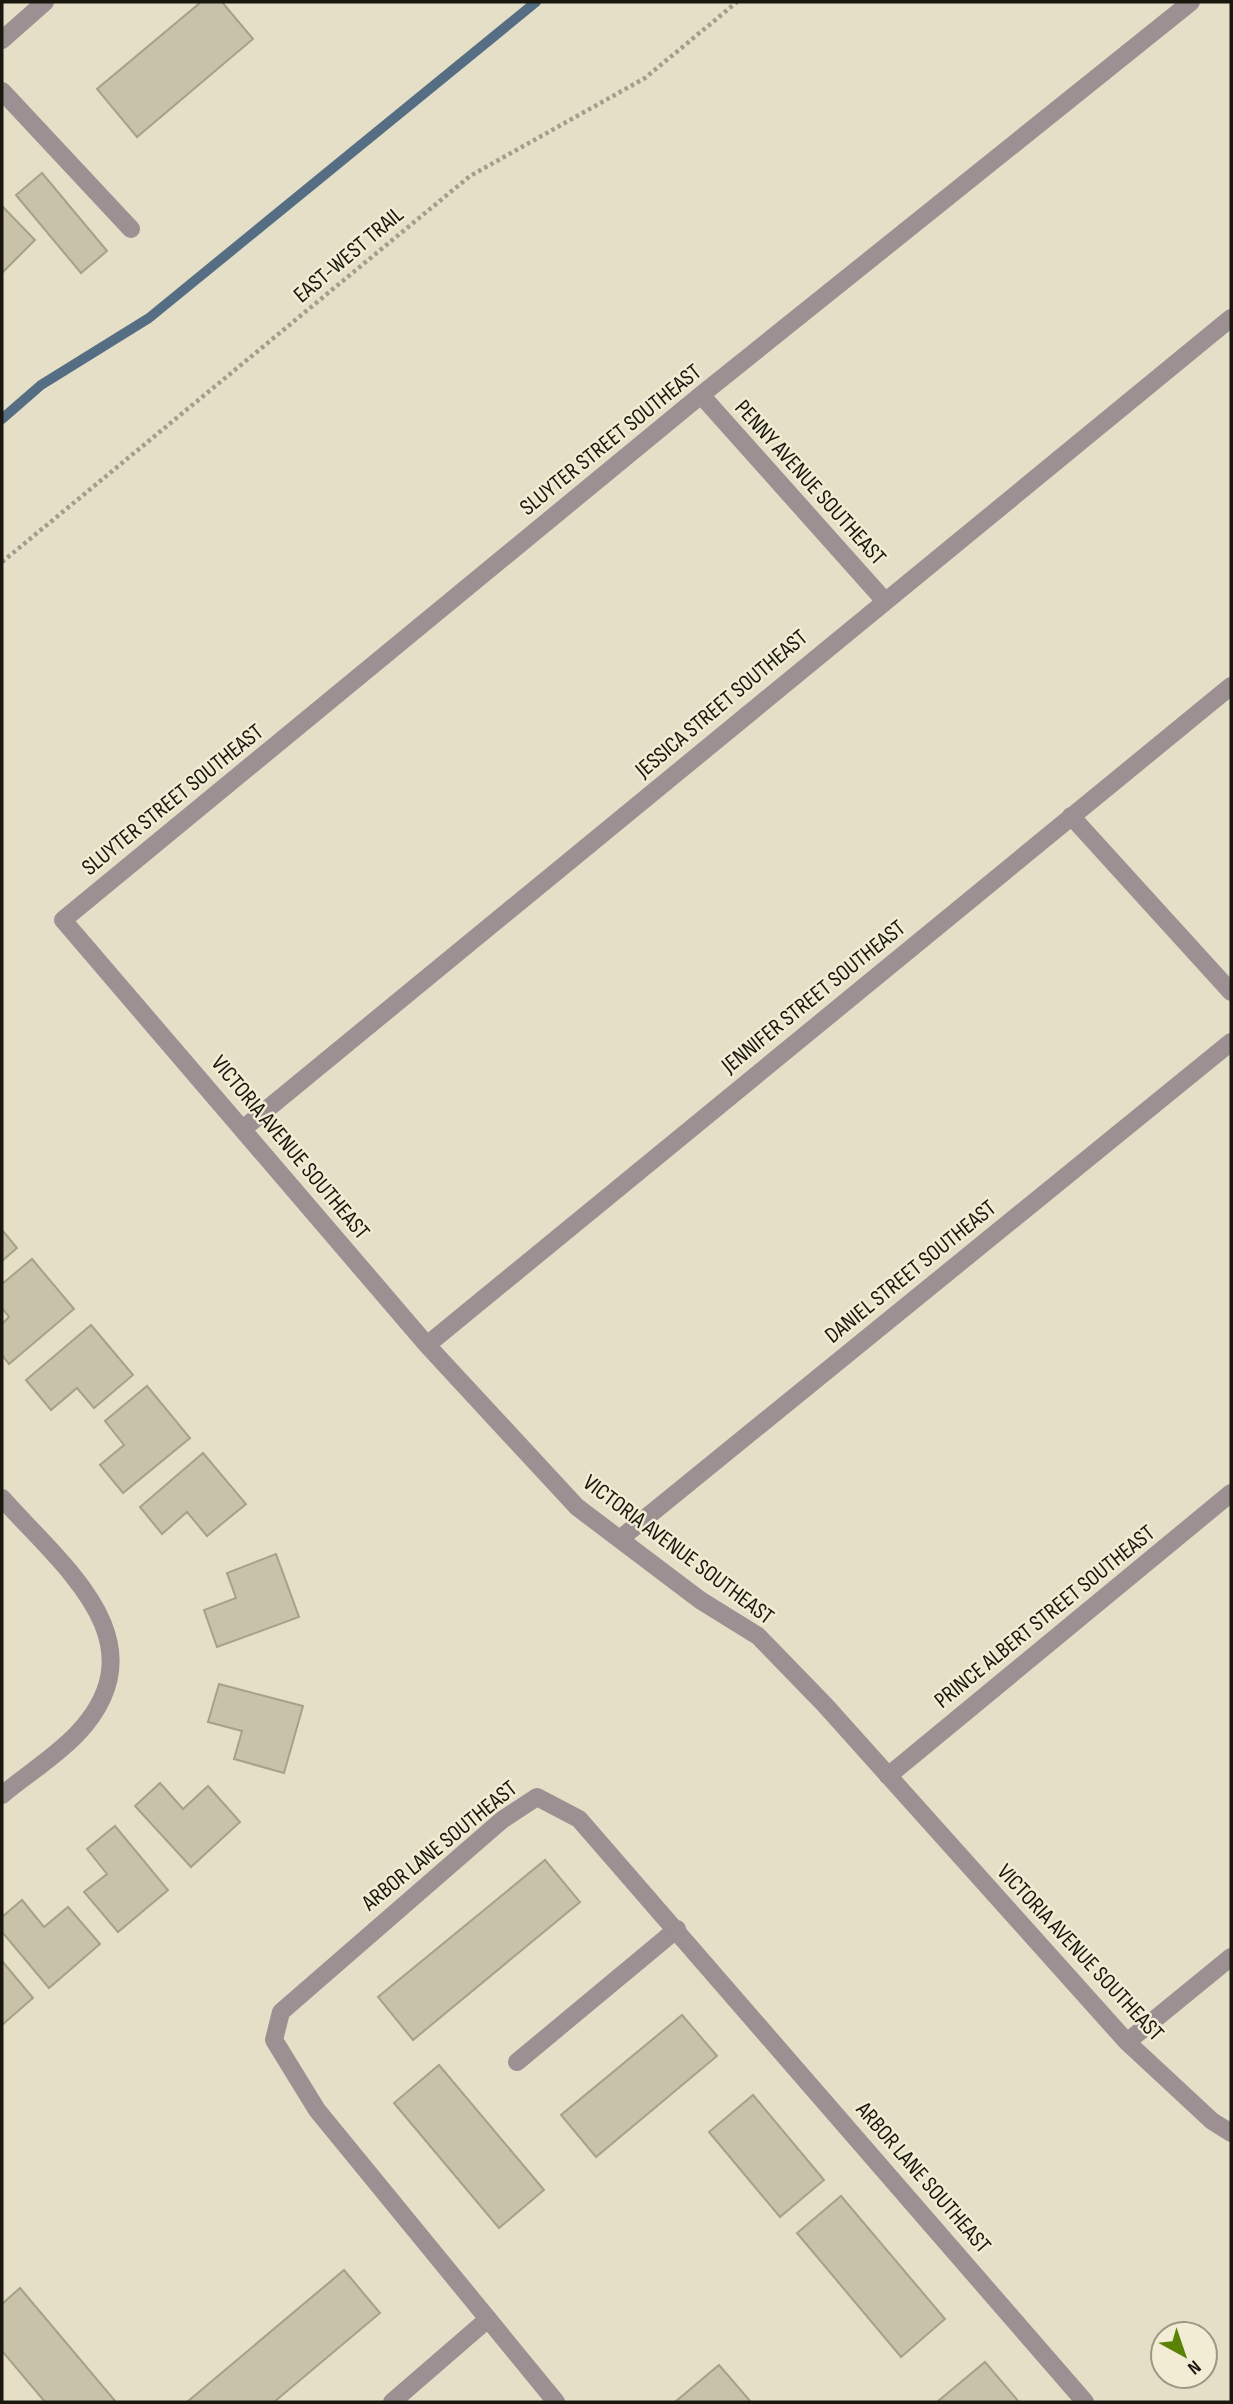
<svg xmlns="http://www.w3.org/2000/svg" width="1233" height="2404" font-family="'Sofia Sans Condensed',sans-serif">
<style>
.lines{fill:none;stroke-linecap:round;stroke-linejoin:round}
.stream{stroke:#556e84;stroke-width:10}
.building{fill:#c7c2a9;stroke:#a6a189;stroke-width:2}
.path{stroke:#a29e8a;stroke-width:4.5;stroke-dasharray:3.5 3.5;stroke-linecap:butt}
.lane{stroke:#9c9092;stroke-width:18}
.street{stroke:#9c9092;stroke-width:18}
.labels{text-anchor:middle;stroke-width:5;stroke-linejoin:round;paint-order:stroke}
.street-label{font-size:23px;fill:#19170e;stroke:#f1ecd3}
</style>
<rect width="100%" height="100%" fill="#e4dfc6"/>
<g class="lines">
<!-- stream -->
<path class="stream" d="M 2,419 L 41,385 L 149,318 L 536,2"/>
</g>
<!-- building -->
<path class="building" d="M 201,2 L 222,2 L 253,39 L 137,137 L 97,89 Z
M 42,173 L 107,251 L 81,273 L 16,195 Z
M 2,206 L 35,240 L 2,273 Z
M 2,1230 L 17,1248 L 2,1261 Z
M 32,1259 L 74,1309 L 9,1364 L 2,1355 L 2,1324 L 9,1317 L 2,1308 L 2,1284 Z
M 91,1325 L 133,1375 L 94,1408 L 77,1388 L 51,1410 L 26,1380 Z
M 147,1386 L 190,1438 L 123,1493 L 100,1465 L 124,1445 L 105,1421 Z
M 203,1453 L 246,1504 L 207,1536 L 187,1512 L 162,1534 L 140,1507 Z
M 276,1554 L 299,1617 L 217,1647 L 204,1610 L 236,1598 L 227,1573 Z
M 219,1684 L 303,1706 L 284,1773 L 234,1759 L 242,1731 L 208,1722 Z
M 160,1783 L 183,1809 L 208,1786 L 240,1822 L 191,1867 L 135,1806 Z
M 115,1826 L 168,1890 L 118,1932 L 84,1892 L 107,1874 L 87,1849 Z
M 545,1860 L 580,1902 L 413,2040 L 378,1997 Z
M 22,1900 L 44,1927 L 68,1907 L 100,1944 L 49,1988 L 2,1932 L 2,1917 Z
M 2,1961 L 33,1998 L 2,2025 Z
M 682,2015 L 717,2056 L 596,2157 L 561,2115 Z
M 439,2065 L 544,2190 L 499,2228 L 394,2103 Z
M 753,2095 L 824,2180 L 780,2217 L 709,2132 Z
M 841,2196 L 945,2319 L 901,2357 L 797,2233 Z
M 344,2270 L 380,2313 L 274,2402 L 187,2402 Z
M 20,2288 L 116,2402 L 45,2402 L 2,2351 L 2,2304 Z
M 985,2362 L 1019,2402 L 937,2402 Z
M 719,2365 L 751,2402 L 675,2402 Z"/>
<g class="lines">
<!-- path -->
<path class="path" d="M 2,562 L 470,176 L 645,78 L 737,2"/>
<!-- lane -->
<path class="lane" d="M 2,91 L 131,229
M 517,2062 L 677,1929
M 392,2402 L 488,2319"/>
<!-- street -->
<path class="street" d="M 1191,2 L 701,395 L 63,920 L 427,1345 L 577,1507 L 700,1600 L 758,1636 L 825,1705 L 1127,2042 L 1212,2121 L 1231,2133
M 2,40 L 45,2
M 701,395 L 884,600
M 1071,816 L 1231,992
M 244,1128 L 1231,318
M 427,1345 L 1231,686
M 2,1498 C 62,1566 164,1642 77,1734 C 55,1757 26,1775 2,1795
M 621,1538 L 1231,1042
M 888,1776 L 1231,1493
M 1127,2042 L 1231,1957
M 556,2402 L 317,2110 L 274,2040 L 281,2012 L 502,1820 L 537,1797 L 579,1819 L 1085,2402"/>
</g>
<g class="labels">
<!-- street labels -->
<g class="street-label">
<text transform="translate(348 254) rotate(-40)" y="8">EAST-WEST TRAIL</text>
<text transform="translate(610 439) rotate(-39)" y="8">SLUYTER STREET SOUTHEAST</text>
<text transform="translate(811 482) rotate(48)" y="8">PENNY AVENUE SOUTHEAST</text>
<text transform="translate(721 703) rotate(-40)" y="8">JESSICA STREET SOUTHEAST</text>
<text transform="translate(172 799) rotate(-39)" y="8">SLUYTER STREET SOUTHEAST</text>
<text transform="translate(813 996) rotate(-39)" y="8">JENNIFER STREET SOUTHEAST</text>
<text transform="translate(291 1147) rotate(50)" y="8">VICTORIA AVENUE SOUTHEAST</text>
<text transform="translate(910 1271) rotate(-39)" y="8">DANIEL STREET SOUTHEAST</text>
<text transform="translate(679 1549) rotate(37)" y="8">VICTORIA AVENUE SOUTHEAST</text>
<text transform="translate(1044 1616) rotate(-39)" y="8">PRINCE ALBERT STREET SOUTHEAST</text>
<text transform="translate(439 1845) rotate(-39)" y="8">ARBOR LANE SOUTHEAST</text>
<text transform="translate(1081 1952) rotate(47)" y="8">VICTORIA AVENUE SOUTHEAST</text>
<text transform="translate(924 2177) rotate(49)" y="8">ARBOR LANE SOUTHEAST</text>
</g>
</g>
<!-- border -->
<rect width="1233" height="2404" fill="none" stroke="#19170e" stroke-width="7"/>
<!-- north arrow -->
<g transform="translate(1184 2355) rotate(140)"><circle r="33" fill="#f1ecd3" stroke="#9b9784" stroke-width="2"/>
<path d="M0-5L12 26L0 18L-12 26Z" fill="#5a8206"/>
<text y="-10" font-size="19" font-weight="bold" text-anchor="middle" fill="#19170e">N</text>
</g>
</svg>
